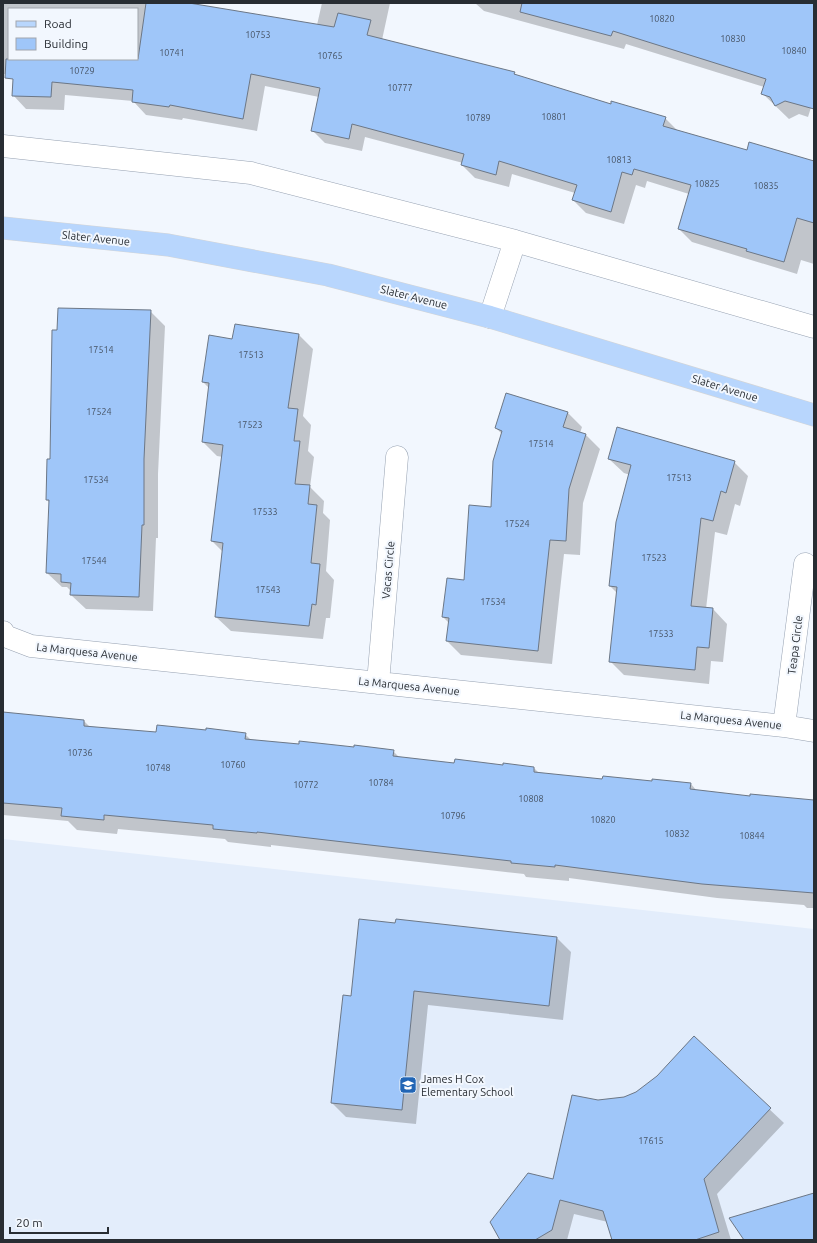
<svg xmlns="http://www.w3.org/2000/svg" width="817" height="1243" font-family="Ubuntu,sans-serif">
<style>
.built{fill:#e3edfb}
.shadow{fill:#0003;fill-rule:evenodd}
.building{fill:#9fc6f9;stroke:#6c7786}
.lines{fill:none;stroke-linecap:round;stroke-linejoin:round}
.minor-casing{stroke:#96a1b1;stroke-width:23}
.major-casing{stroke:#d4d5d6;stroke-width:23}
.minor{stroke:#fff;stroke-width:22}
.major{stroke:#b8d6fd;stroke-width:22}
.labels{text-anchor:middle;stroke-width:4;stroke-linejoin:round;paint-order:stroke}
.number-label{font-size:9px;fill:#465364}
.street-label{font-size:11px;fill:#282d33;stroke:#f2f7fe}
.poi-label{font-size:11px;fill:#282d33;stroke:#f2f7fe;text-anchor:start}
</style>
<rect width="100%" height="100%" fill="#f2f7fe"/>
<!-- built -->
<path class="built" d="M 3,839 L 814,929 L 814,1240 L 3,1240 Z"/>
<!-- shadow -->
<path class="shadow" d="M 3,3 L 179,3 L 317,25 L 322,3 L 390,3 L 382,40 L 514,73 L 517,77 L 611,105 L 665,118 L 679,132 L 747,151 L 814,163 L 814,264 L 801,260 L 797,274 L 692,242 L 679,229 L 689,194 L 647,181 L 645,188 L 636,185 L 624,224 L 586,213 L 573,200 L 575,193 L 512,174 L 509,187 L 475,178 L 462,165 L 463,163 L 365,137 L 362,151 L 325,143 L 312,130 L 319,97 L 265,86 L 257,131 L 183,118 L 182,120 L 146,115 L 133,101 L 65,95 L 64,110 L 26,109 L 13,95 L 14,74 L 3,74 ZM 9,9 L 137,9 L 137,59 L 9,59 Z
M 475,3 L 814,3 L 814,98 L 808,117 L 799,114 L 789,119 L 763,94 L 764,87 L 626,44 L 624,49 L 484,11 Z
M 150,311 L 165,326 L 158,474 L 158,538 L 156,538 L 153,611 L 86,609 L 71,595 L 72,592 L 67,587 L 62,587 L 47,573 L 50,503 L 47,500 L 51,460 Z
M 235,325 L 299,335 L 313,349 L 303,416 L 311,425 L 308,451 L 314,457 L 310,487 L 324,501 L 323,513 L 330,520 L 326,571 L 334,580 L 330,618 L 326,618 L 323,639 L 231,631 L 216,617 L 223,552 L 212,541 L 223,457 L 217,456 L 203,442 L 209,388 L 203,382 L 233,340 Z
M 567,412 L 582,427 L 580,433 L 586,435 L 600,449 L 583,503 L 580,555 L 564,554 L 552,664 L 461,655 L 447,641 L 449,623 L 443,617 L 465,581 L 492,508 L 502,434 L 496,428 Z
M 609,459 L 734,462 L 748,476 L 740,506 L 735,504 L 727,535 L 715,532 L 706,609 L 713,609 L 727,624 L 723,662 L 711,661 L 709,684 L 624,675 L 610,661 L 617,593 L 610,586 L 630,475 L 624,473 Z
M 3,713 L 84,721 L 90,727 L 157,733 L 245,734 L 252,741 L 393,751 L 400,758 L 455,764 L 534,768 L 540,774 L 603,780 L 691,784 L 697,791 L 751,797 L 814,800 L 814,908 L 807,908 L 804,905 L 717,898 L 569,878 L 569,881 L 526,877 L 524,874 L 271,845 L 271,847 L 228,842 L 225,839 L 118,829 L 117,834 L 77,830 L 68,821 L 3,815 Z
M 557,938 L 571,952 L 563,1020 L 428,1005 L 416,1124 L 346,1117 L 332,1103 L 352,997 Z
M 694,1038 L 784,1123 L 717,1194 L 731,1240 L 613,1240 L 608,1222 L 574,1214 L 567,1240 L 501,1240 L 554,1180 L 598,1101 L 624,1097 L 637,1092 L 658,1077 Z"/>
<!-- building -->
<path class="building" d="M 146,3 L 189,3 L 334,27 L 338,13 L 371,20 L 367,35 L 515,72 L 514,74 L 611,104 L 611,101 L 666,117 L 663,126 L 747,150 L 749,142 L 814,161 L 814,223 L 797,218 L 784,262 L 746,251 L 747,249 L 678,229 L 691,185 L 634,169 L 632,175 L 622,172 L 611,212 L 572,200 L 577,185 L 499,161 L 496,175 L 461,165 L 464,154 L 352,124 L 349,139 L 311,131 L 320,88 L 251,74 L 243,119 L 170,105 L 169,107 L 132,102 L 133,90 L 52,82 L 51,97 L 12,96 L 13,79 L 5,78 L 6,59 L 138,59 Z
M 522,3 L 814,3 L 814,109 L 785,101 L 775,106 L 770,97 L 761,94 L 766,79 L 613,31 L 611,36 L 520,12 Z
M 58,308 L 151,310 L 144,459 L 144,525 L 142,525 L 139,597 L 70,595 L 71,583 L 61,582 L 61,574 L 46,573 L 49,500 L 46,500 L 47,459 L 50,459 L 52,330 L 57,330 Z
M 235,324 L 299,334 L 288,408 L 298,409 L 294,441 L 300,441 L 295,484 L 310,485 L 308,504 L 317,505 L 311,563 L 320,564 L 316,605 L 312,604 L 309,626 L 215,617 L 223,543 L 211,541 L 223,445 L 202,442 L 209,383 L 202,382 L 209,335 L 232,339 Z
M 506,393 L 568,412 L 563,427 L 586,434 L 569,489 L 566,541 L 550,540 L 538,651 L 446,641 L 449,618 L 442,617 L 447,578 L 464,580 L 469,505 L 491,507 L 493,461 L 502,431 L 495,428 Z
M 617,427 L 735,461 L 726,493 L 721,491 L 713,521 L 701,518 L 691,606 L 713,608 L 709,648 L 697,647 L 695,670 L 609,662 L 617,587 L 609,586 L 616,522 L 631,465 L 608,459 Z
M 3,712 L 84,720 L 84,726 L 156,732 L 157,725 L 206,730 L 206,728 L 246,733 L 245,739 L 299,744 L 299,741 L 354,747 L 354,745 L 394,750 L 393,756 L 454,763 L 455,759 L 503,765 L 503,763 L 534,767 L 534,772 L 602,779 L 603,776 L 652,781 L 652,779 L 691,783 L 690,789 L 750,796 L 750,794 L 814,800 L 814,893 L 702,884 L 555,865 L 555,867 L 511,863 L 511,861 L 361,844 L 257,832 L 257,833 L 213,829 L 213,825 L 104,815 L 104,820 L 61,816 L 62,808 L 3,803 Z
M 359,919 L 395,923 L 396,919 L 557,937 L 549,1006 L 414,991 L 402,1110 L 331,1103 L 343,995 L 351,996 Z
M 694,1036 L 771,1108 L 704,1179 L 719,1232 L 695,1240 L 612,1240 L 603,1211 L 560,1200 L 552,1230 L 535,1240 L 500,1240 L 490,1222 L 528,1173 L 553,1179 L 572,1095 L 598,1100 L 624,1097 L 636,1092 L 657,1076 Z
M 814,1193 L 814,1240 L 744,1240 L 729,1218 Z"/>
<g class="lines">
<defs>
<path id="minor" d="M 3,146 L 251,173 L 515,241 L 814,327
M 490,317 L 515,241
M 3,632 L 5,636 L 31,646 L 784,726 L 814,731
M 378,683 L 397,457
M 784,726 L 805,564"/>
<path id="major" d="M 3,228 L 168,245 L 328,275 L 490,317 L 814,415"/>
</defs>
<!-- minor casing -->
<use href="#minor" class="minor-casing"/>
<!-- major casing -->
<use href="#major" class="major-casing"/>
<!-- minor -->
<use href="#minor" class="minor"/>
<!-- major -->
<use href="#major" class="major"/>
</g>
<!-- icons -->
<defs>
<symbol id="school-square" viewBox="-11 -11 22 22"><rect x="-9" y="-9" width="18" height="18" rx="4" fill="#2165b5" stroke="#f2f7fe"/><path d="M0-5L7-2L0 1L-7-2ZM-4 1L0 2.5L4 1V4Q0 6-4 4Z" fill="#fff"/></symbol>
</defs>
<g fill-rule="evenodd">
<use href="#school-square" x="398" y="1075" width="20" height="20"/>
</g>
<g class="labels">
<!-- number labels -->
<g class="number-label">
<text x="662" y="22">10820</text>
<text x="258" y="38">10753</text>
<text x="733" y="42">10830</text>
<text x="794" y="54">10840</text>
<text x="172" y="56">10741</text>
<text x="330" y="59">10765</text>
<text x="82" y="74">10729</text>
<text x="400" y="91">10777</text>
<text x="554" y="120">10801</text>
<text x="478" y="121">10789</text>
<text x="619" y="163">10813</text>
<text x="707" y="187">10825</text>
<text x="766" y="189">10835</text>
<text x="101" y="353">17514</text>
<text x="251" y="358">17513</text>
<text x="99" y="415">17524</text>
<text x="250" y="428">17523</text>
<text x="541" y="447">17514</text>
<text x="679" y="481">17513</text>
<text x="96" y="483">17534</text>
<text x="265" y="515">17533</text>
<text x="517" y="527">17524</text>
<text x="654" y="561">17523</text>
<text x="94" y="564">17544</text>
<text x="268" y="593">17543</text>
<text x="493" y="605">17534</text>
<text x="661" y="637">17533</text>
<text x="80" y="756">10736</text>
<text x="233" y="768">10760</text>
<text x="158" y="771">10748</text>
<text x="381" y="786">10784</text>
<text x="306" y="788">10772</text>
<text x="531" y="802">10808</text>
<text x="453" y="819">10796</text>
<text x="603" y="823">10820</text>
<text x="677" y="837">10832</text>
<text x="752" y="839">10844</text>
<text x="651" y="1144">17615</text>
</g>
<!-- street labels -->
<g class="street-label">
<text transform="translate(96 238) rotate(6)" y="4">Slater Avenue</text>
<text transform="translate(414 297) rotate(14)" y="4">Slater Avenue</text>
<text transform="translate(725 388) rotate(17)" y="4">Slater Avenue</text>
<text transform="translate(388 570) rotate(-85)" y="4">Vacas Circle</text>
<text transform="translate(795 645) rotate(-83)" y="4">Teapa Circle</text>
<text transform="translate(87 652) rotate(6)" y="4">La Marquesa Avenue</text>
<text transform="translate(409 686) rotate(6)" y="4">La Marquesa Avenue</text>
<text transform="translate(731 720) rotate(6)" y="4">La Marquesa Avenue</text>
</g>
<!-- poi labels -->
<g class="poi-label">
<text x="421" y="1083">James H Cox<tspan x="421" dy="13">Elementary School</tspan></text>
</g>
</g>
<!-- border -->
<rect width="817" height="1243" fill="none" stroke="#282d33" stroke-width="8"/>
<!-- legend -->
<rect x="8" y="8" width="130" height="52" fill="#f2f7fe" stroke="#a1a6ad"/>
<rect x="16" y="21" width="20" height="6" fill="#b8d6fd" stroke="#a1a6ad"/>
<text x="44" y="28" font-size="12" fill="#282d33">Road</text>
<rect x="16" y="38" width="20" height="12" fill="#9fc6f9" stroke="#a1a6ad"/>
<text x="44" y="48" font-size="12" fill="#282d33">Building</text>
<!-- scale -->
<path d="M10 1227v6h98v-6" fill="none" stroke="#282d33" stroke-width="2"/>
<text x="16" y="1227" font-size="12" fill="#282d33" stroke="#f2f7fe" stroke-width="3" paint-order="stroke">20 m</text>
</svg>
